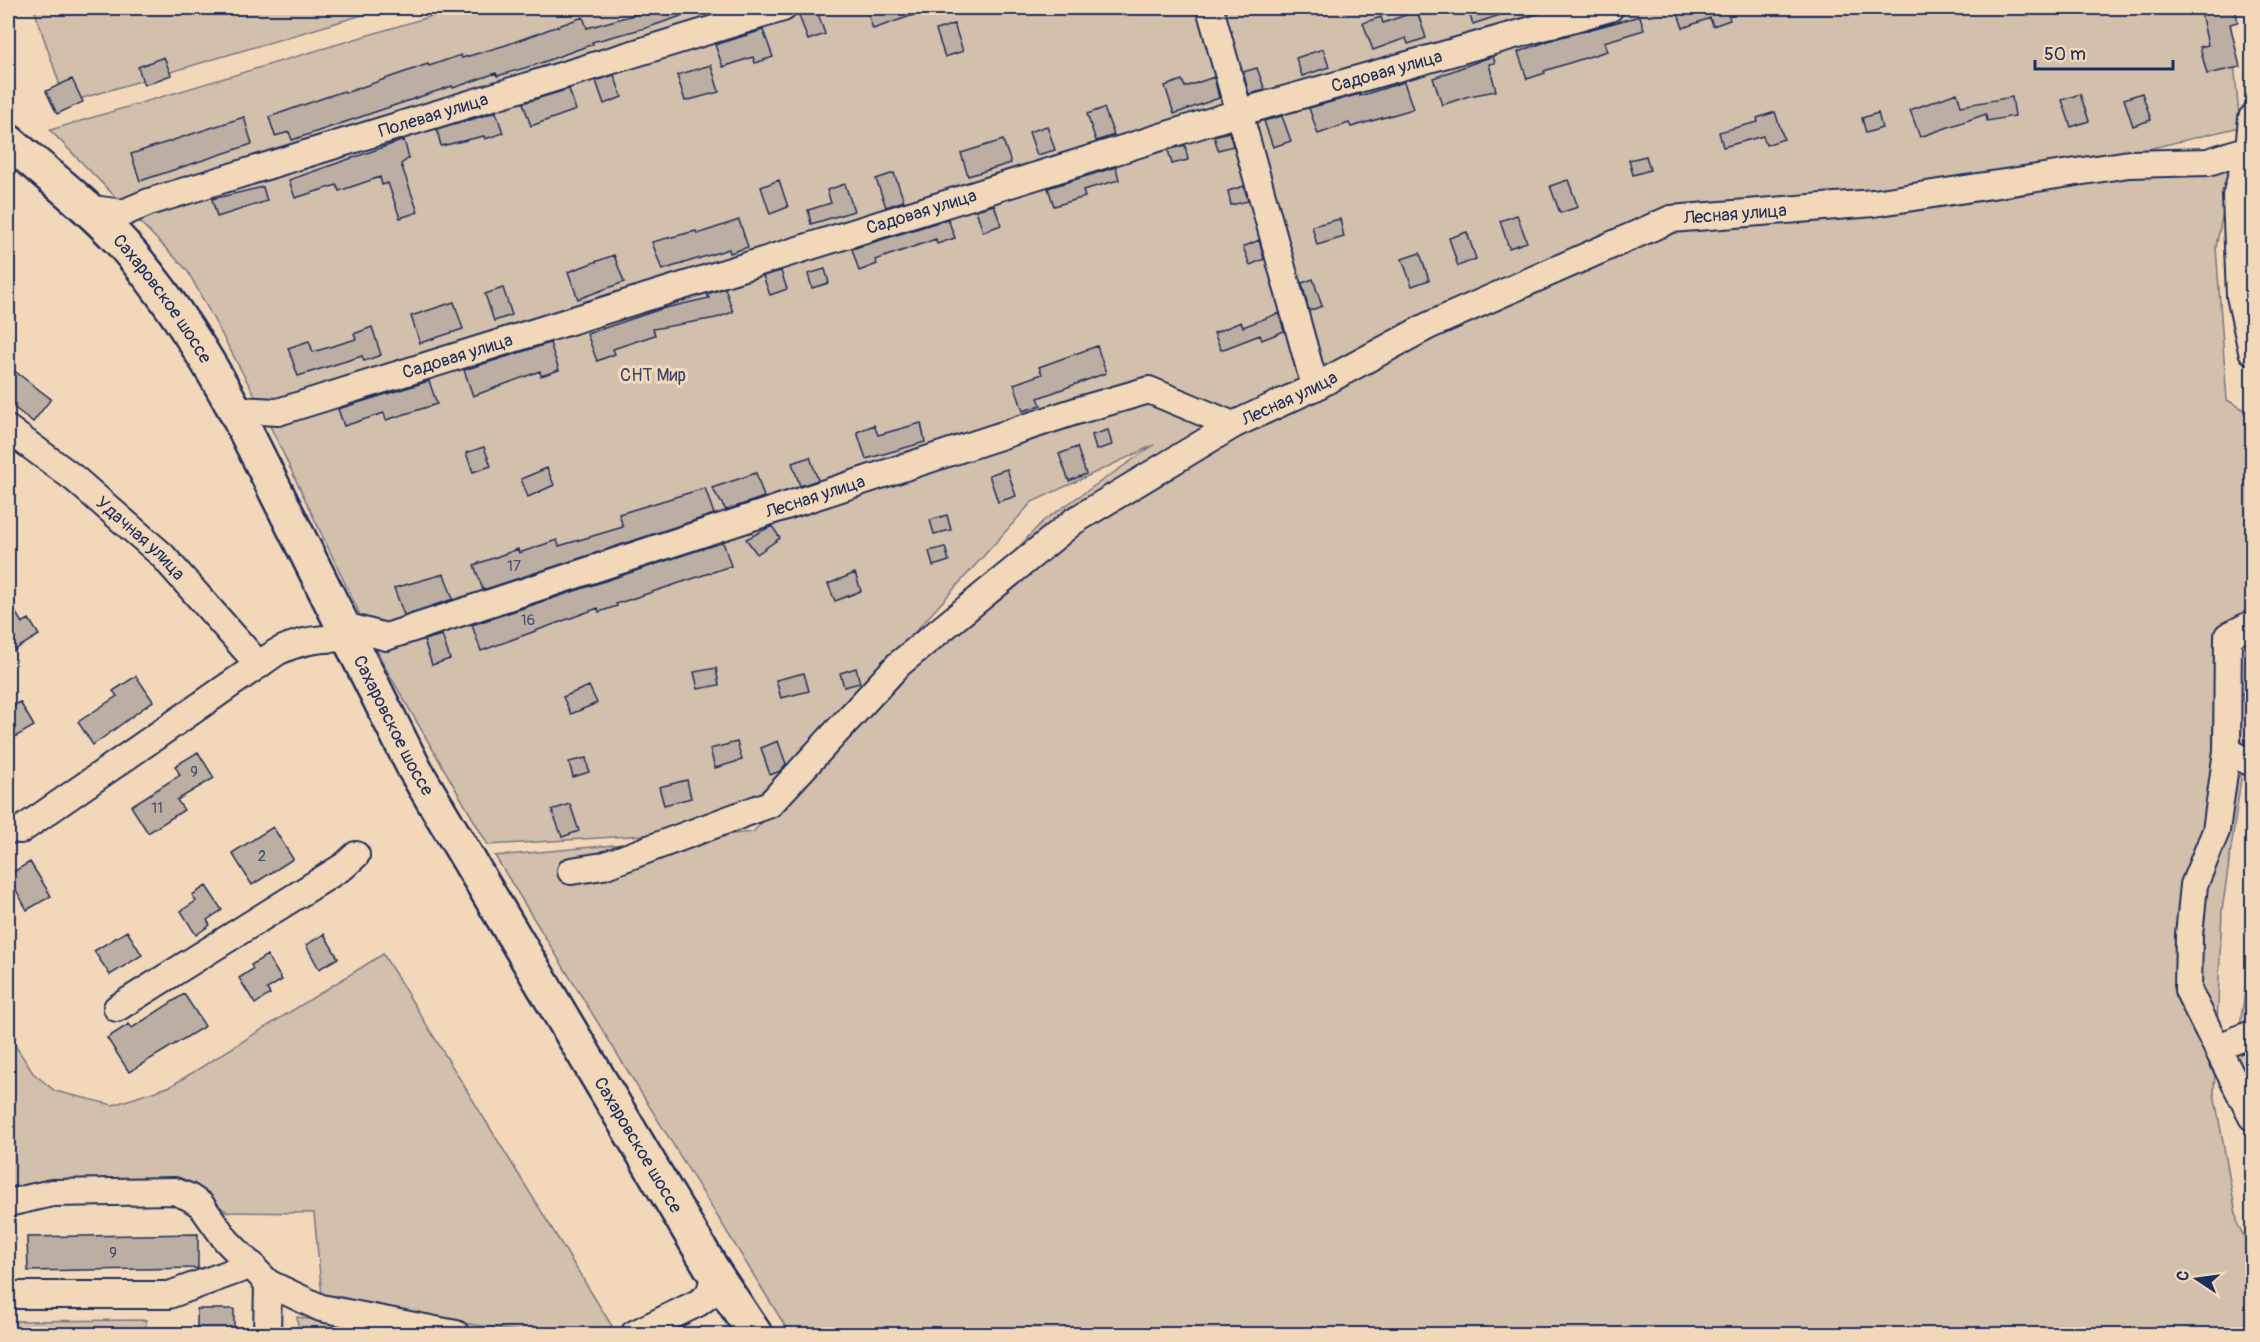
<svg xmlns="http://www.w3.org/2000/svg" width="2260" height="1342" font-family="Pangolin,sans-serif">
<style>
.green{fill:#d2bfac;stroke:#767785;stroke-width:1.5}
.building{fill:#bdaea3;stroke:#1b2f5e;stroke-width:1.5}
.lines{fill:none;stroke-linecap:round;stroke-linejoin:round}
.minor-casing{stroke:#1b2f5e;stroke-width:30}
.major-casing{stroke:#1b2f5e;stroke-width:38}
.minor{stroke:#f2d8b9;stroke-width:26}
.major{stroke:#f2d8b9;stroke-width:33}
.labels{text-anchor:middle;stroke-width:6;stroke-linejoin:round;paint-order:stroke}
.number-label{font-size:15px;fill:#444f6f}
.street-label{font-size:18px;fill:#1b2f5e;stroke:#f2d8b9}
.park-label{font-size:18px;fill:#36456a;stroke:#f2d8b9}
</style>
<rect width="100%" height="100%" fill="#f2d8b9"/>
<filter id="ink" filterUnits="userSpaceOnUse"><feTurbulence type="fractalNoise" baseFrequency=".0167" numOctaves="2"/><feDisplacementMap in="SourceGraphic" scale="12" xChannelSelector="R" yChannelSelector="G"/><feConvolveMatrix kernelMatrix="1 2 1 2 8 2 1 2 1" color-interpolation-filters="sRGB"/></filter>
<g filter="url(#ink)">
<!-- green -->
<path class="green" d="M 8,8 L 386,8 L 66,103 L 34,9 L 8,10 Z
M 459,8 L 2229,8 L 2240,127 L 2010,182 L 1835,213 L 2236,147 L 2216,247 L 2227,400 L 2252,414 L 2252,702 L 2222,911 L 2214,1093 L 2238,1225 L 2252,1251 L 2252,1334 L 790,1334 L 495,856 L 753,832 L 1043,521 L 1154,445 L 1032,502 L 738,829 L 488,845 L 385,667 L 261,407 L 187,270 L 50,130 Z
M 2252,945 L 2252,1107 L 2235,1058 Z
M 383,954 L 615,1331 L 535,1334 L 423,1317 L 322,1296 L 314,1213 L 227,1212 L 189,1182 L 8,1190 L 8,1034 L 33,1073 L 55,1091 L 113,1105 L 171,1086 Z
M 297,1317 L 398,1334 L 299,1334 Z
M 146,1320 L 146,1334 L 15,1334 L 15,1321 Z"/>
<!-- building -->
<path class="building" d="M 643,8 L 699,8 L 699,10 L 649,27 L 592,42 L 593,44 L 535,65 L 497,76 L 496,73 L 453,88 L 452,86 L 292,140 L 289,132 L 275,136 L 269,117 L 326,97 L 344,91 L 345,93 L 428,64 L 429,66 L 461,55 L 462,58 L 506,45 L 583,17 L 587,28 L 644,12 Z
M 816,8 L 825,34 L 808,40 L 798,13 Z
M 866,8 L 927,8 L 928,10 L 873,29 Z
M 1467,8 L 1515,8 L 1515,10 L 1473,24 Z
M 1676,8 L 1734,8 L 1735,10 L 1728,12 L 1730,20 L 1713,26 L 1710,18 L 1683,28 Z
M 2200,8 L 2235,8 L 2238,22 L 2230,24 L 2240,67 L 2207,74 L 2200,47 L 2208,45 Z
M 1417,11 L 1426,38 L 1408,44 L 1406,38 L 1373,50 L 1363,23 L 1381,17 L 1383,23 Z
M 1640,16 L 1644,30 L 1604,42 L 1607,51 L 1544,71 L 1545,73 L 1527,79 L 1518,52 L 1554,39 Z
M 954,24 L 963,51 L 945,57 L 936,30 Z
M 763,30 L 773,57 L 755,63 L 753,57 L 723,67 L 715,45 Z
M 1323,49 L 1329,67 L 1302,76 L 1296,58 Z
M 1493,56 L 1495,63 L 1489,64 L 1496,91 L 1469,96 L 1442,105 L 1433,78 Z
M 164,57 L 171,75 L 144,85 L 138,67 Z
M 711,65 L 719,92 L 685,101 L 677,75 Z
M 1257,68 L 1265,90 L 1249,94 L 1243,72 Z
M 614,75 L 622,97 L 604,104 L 596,81 Z
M 1214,77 L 1219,98 L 1174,114 L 1165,86 L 1182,80 L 1185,87 Z
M 72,79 L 83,102 L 57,114 L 46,91 Z
M 1404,82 L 1413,109 L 1351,127 L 1349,123 L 1318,134 L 1309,108 L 1360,94 L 1360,96 Z
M 569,89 L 576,110 L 531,126 L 523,103 Z
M 1957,93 L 1961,106 L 2012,97 L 2015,116 L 1987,121 L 1986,114 L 1920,137 L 1910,110 Z
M 2142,93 L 2151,120 L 2133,126 L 2124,99 Z
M 2080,94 L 2089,121 L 2071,127 L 2062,100 Z
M 1104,108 L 1114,135 L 1096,141 L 1087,114 Z
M 496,112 L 503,133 L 485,139 L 484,136 L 441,146 L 437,130 Z
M 1775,112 L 1784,139 L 1766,145 L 1763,136 L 1723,147 L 1719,132 L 1758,122 L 1757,118 Z
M 1878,113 L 1882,128 L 1866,133 L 1862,118 Z
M 1282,116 L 1291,141 L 1273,147 L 1264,121 Z
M 244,117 L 252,144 L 140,181 L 131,154 Z
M 1047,126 L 1055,150 L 1037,155 L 1029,132 Z
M 1229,132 L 1233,146 L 1218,150 L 1214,136 Z
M 404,140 L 409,158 L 401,164 L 418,212 L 400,218 L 388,183 L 382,185 L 380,177 L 339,191 L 337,185 L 295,198 L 289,180 Z
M 1003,140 L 1011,163 L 968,176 L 961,153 Z
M 1185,145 L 1188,160 L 1172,164 L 1168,150 Z
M 1646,156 L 1650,170 L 1633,175 L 1629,160 Z
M 1116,167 L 1119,180 L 1083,190 L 1085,197 L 1054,206 L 1048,188 Z
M 894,173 L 904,201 L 886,207 L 876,179 Z
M 779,180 L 788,207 L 770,214 L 761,187 Z
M 1568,180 L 1578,207 L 1560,213 L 1550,186 Z
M 845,184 L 854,211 L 811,224 L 808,210 L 831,203 L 827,190 Z
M 1244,186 L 1248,201 L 1231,205 L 1228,191 Z
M 263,187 L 267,201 L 217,217 L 212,199 Z
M 994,205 L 1001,225 L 983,232 L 976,210 Z
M 1517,215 L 1527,242 L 1509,248 L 1500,221 Z
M 948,219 L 955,238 L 937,244 L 936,239 L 875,260 L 877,264 L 859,271 L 852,249 Z
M 1340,219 L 1344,237 L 1317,245 L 1312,226 Z
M 739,220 L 748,247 L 730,253 L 729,249 L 662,270 L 652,242 L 696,231 L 697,234 Z
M 1467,232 L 1476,259 L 1458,266 L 1449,238 Z
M 1259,240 L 1264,259 L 1250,265 L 1243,247 Z
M 1420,253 L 1429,280 L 1412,286 L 1402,259 Z
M 614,255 L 624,282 L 578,299 L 568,272 Z
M 825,269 L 829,283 L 812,288 L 808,274 Z
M 781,271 L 787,289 L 770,295 L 763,276 Z
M 1313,279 L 1322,306 L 1309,311 L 1302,283 Z
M 503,288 L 512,315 L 494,321 L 485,294 Z
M 725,288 L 733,312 L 716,318 L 653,329 L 655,335 L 613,349 L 615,354 L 597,361 L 587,334 L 661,309 L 709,298 L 707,294 Z
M 454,302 L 463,329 L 420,343 L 411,316 Z
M 1279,313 L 1284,331 L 1262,340 L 1260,335 L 1221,350 L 1214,333 L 1241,322 L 1243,327 Z
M 372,327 L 381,355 L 364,361 L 362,356 L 298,376 L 288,348 L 309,341 L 313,352 L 356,339 L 354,334 Z
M 550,343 L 559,370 L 541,376 L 540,371 L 473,396 L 464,370 Z
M 1097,346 L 1106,373 L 1038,398 L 1041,405 L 1023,411 L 1014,384 L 1042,374 L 1039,367 Z
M 8,366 L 51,399 L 33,422 L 8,403 Z
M 429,381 L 437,404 L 386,420 L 384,413 L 344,426 L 338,409 Z
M 921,423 L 925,442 L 866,459 L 857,432 L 874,425 L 878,435 Z
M 1108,430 L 1112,445 L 1096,450 L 1092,435 Z
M 484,447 L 491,466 L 473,472 L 466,453 Z
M 1077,447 L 1086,474 L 1069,481 L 1059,454 Z
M 810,457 L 818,480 L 800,486 L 792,463 Z
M 547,468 L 554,485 L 528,497 L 521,479 Z
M 1007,469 L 1016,496 L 998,502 L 989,475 Z
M 756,473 L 764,497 L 726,510 L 712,488 Z
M 705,488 L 714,514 L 483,590 L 474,565 L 518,549 L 519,553 L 557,540 L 559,546 L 623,527 L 619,514 Z
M 947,515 L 951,530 L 934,534 L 930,520 Z
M 772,526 L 780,538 L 757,554 L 746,539 Z
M 723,542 L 731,566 L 616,604 L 617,606 L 599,612 L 598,608 L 481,651 L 472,625 Z
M 945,547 L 949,561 L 933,566 L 929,551 Z
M 855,573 L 861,591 L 835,601 L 828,584 Z
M 444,574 L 453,599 L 404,615 L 394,588 Z
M 8,600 L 22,623 L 29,619 L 39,635 L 8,654 Z
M 442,635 L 450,659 L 432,665 L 424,640 Z
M 716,668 L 719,685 L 698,689 L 694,672 Z
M 856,668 L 860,683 L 844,687 L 840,673 Z
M 804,673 L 809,691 L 781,698 L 776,680 Z
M 136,676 L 153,701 L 93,745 L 78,722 L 117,696 L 113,691 Z
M 589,686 L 597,703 L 571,714 L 563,697 Z
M 20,702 L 34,726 L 8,741 L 8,709 Z
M 778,741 L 786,764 L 780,771 L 770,775 L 761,748 Z
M 737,742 L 742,760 L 715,768 L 710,749 Z
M 198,752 L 214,778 L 177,800 L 184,810 L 148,833 L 131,806 L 180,775 L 175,766 Z
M 586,758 L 589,772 L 573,777 L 569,762 Z
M 687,780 L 691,798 L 664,805 L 659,787 Z
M 570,804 L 579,831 L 562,837 L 552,810 Z
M 273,827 L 293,859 L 252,885 L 232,853 Z
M 30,862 L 51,896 L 27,910 L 8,875 Z
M 206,886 L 222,910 L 207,920 L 210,925 L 196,935 L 181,911 L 196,901 L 192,895 Z
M 127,931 L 142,955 L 110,975 L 94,951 Z
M 324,934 L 338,958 L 319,969 L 306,945 Z
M 267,955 L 282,980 L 267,989 L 270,994 L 255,1004 L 239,978 L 253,969 L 251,965 Z
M 184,994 L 205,1026 L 129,1072 L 107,1038 L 129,1024 L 132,1028 Z
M 198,1234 L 198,1268 L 28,1271 L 27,1237 Z
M 197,1309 L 234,1309 L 234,1335 L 197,1335 Z"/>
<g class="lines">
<defs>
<g id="minor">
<path d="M 1210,8 L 1315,387"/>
<path d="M 2252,118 L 2249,149 L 2236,196 L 2240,296 L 2252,351"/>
<path id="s1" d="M 85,208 L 123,213 L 149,202 L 783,8"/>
<path id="s2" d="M 235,410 L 278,412 L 1241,112 L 1610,8"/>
<path id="s3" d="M 8,429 L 75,479 L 162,555 L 259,665"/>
<path d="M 2252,624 L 2228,636 L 2227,751 L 2216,831 L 2194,885 L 2189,935 L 2188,990 L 2252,1117"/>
<path id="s4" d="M 345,626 L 386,637 L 1076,411 L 1149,390 L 1233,425 L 1315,387 L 1428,326 L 1671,219 L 1874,203 L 2129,164 L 2208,162 L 2249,149"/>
<path d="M 2227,751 L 2252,763"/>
<path d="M 8,829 L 21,830 L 277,652 C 300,640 325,637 351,639"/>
<path d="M 571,871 L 603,866 L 770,804 L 899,664 L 1074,521 L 1233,425"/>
<path d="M 117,1008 L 344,866 L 356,855"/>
<path d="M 2218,1047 L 2252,1034"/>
<path d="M 8,1203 L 52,1193 L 174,1191 L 189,1197 L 201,1205 L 226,1240 L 268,1283 L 321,1308 L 456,1334"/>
<path d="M 16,1295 L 169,1295 L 252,1265"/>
<path d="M 267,1334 L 268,1283"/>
<path d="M 634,1334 L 698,1303 L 709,1295 L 715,1274"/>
</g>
<g id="major">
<path id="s5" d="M 8,141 C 46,173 87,205 121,242 C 166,293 203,351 235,410 L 415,770 L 715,1274 L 755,1334"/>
</g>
</defs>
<!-- minor casing -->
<use href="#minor" class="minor-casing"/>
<!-- major casing -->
<use href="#major" class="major-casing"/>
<!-- minor -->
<use href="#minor" class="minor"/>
<!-- major -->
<use href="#major" class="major"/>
</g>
</g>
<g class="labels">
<!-- number labels -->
<g class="number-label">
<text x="514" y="571">17</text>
<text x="528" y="625">16</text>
<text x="194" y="777">9</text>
<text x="157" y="813">11</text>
<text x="262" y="861">2</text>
<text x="113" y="1258">9</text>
</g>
<!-- street labels -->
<g class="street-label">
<text dy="6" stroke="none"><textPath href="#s2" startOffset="1203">Садовая улица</textPath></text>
<text dy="6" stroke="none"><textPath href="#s1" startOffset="364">Полевая улица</textPath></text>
<text dy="6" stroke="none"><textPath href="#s2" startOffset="717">Садовая улица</textPath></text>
<text dy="6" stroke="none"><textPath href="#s4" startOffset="1484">Лесная улица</textPath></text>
<text dy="6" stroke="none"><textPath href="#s5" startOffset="222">Сахаровское шоссе</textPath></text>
<text dy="6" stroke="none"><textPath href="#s2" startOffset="231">Садовая улица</textPath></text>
<text dy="6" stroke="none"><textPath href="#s4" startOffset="998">Лесная улица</textPath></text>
<text dy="6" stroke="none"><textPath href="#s4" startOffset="494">Лесная улица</textPath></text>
<text dy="6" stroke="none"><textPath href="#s3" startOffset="172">Удачная улица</textPath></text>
<text dy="6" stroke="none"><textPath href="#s5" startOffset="708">Сахаровское шоссе</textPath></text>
<text dy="6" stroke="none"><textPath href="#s5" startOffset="1194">Сахаровское шоссе</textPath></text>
</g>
<!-- park labels -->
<g class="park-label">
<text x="653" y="381">СНТ Мир</text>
</g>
</g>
<!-- margin -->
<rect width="2260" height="1342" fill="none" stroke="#f2d8b9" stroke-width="30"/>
<rect x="15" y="15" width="2230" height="1312" fill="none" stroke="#1b2f5e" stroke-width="2" filter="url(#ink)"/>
<!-- north arrow -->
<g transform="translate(2197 1279) rotate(283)" stroke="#f2d8b9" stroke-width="4.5" paint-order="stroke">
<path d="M0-4.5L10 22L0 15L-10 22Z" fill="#1b2f5e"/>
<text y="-9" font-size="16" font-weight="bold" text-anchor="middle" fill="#1b2f5e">С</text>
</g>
<!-- scale -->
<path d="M2035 60v9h138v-9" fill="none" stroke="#1b2f5e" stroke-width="3"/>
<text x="2044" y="60" font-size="18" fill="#1b2f5e" stroke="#f2d8b9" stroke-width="4.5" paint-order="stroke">50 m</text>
</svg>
